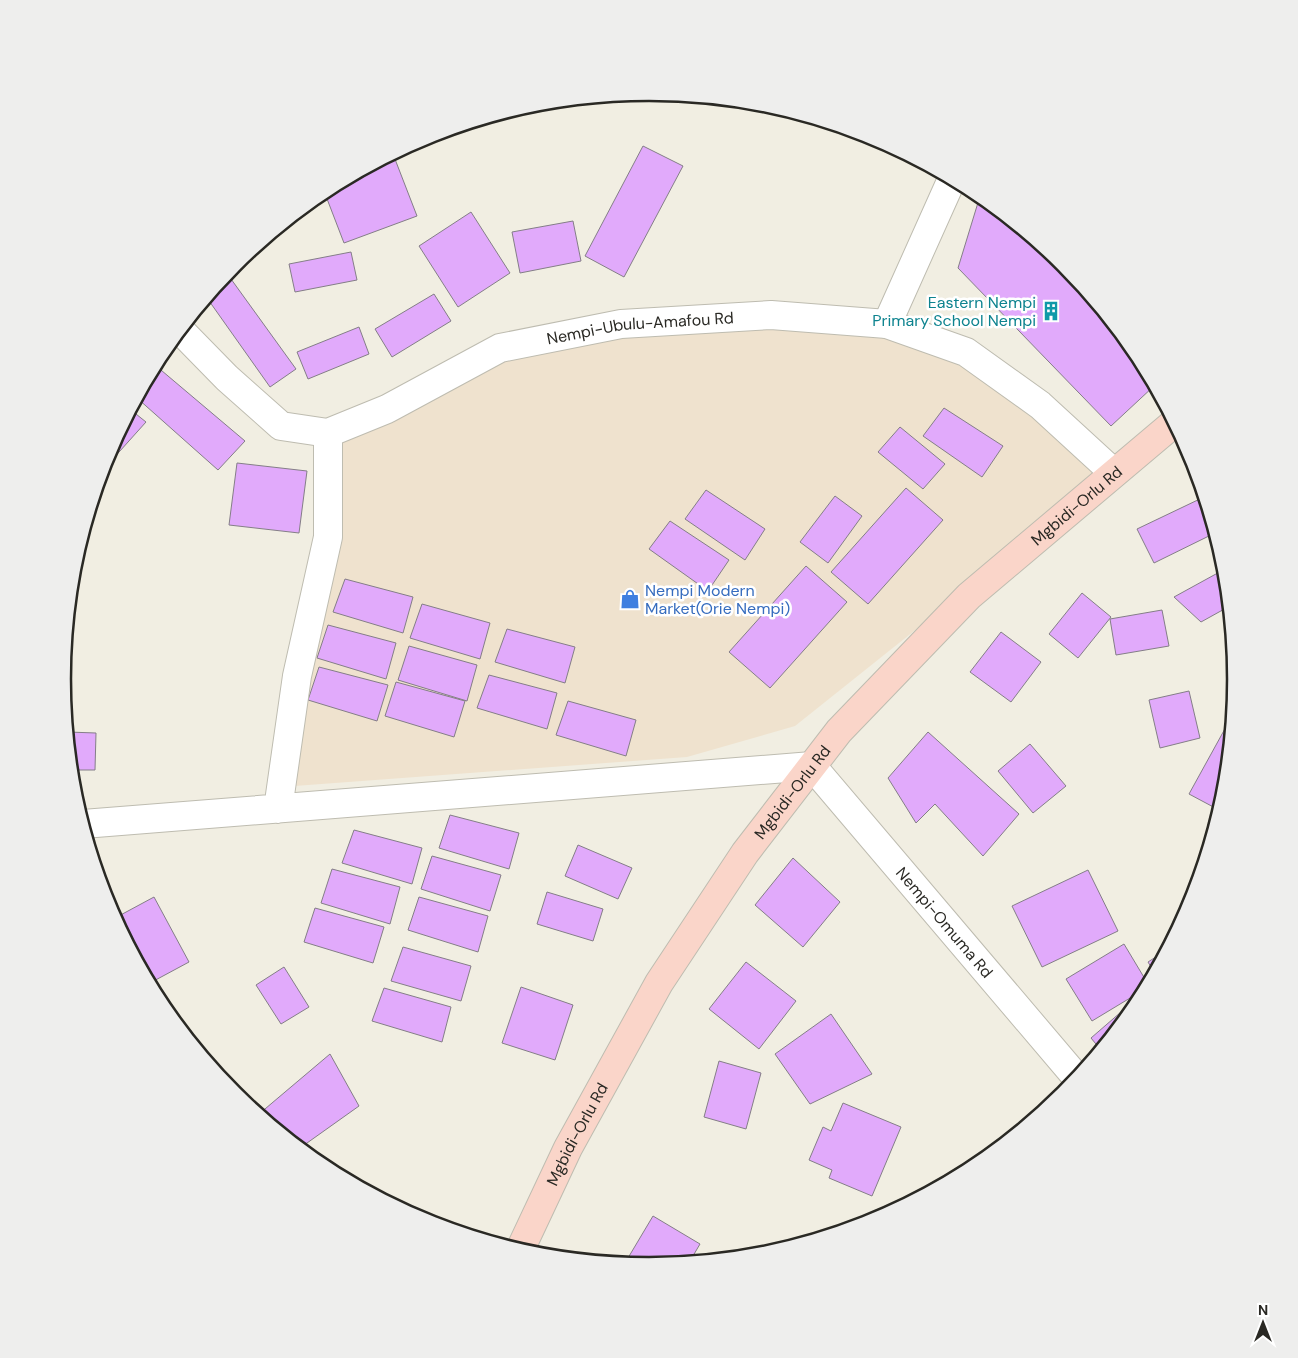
<svg xmlns="http://www.w3.org/2000/svg" width="1298" height="1358" font-family="'DM Sans',sans-serif">
<style>
.commercial{fill:#efe2ce}
.building{fill:#e1aafb;stroke:#847e87}
.lines{fill:none;stroke-linecap:round;stroke-linejoin:round}
.minor-casing{stroke:#bebcb0;stroke-width:30}
.tertiary-casing{stroke:#bebcb0;stroke-width:30}
.secondary-casing{stroke:#bebcb0;stroke-width:30}
.minor{stroke:#fff;stroke-width:28}
.tertiary{stroke:#fff;stroke-width:28}
.secondary{stroke:#fad5c9;stroke-width:28}
.labels{text-anchor:middle;stroke-width:5;stroke-linejoin:round;paint-order:stroke}
.culture-label{font-size:16px;fill:#0d838f;stroke:#fff;text-anchor:end}
.street-label{font-size:16px;fill:#2a2924;stroke:#fff}
.shop-label{font-size:16px;fill:#366cbe;stroke:#fff;text-anchor:start}
.rim{fill:none;stroke:#2a2924;stroke-width:2.5}
</style>
<rect width="100%" height="100%" fill="#f1eee2"/>
<!-- commercial -->
<path class="commercial" d="M 732,317 L 887,324 L 987,367 L 1113,472 L 795,726 L 687,757 L 281,787 L 328,433 L 519,344 Z"/>
<!-- building -->
<path class="building" d="M 643,146 L 683,166 L 624,277 L 585,256 Z
M 393,154 L 417,216 L 344,243 L 324,191 Z
M 980,196 L 1064,264 L 1137,353 L 1154,386 L 1111,426 L 958,268 Z
M 471,212 L 510,273 L 458,307 L 419,246 Z
M 573,221 L 581,261 L 520,273 L 512,232 Z
M 351,252 L 357,280 L 295,292 L 289,264 Z
M 231,279 L 296,369 L 270,387 L 207,298 Z
M 434,294 L 451,321 L 392,357 L 375,329 Z
M 359,327 L 369,354 L 308,379 L 297,352 Z
M 155,365 L 245,441 L 218,470 L 137,398 Z
M 944,408 L 1003,446 L 982,477 L 923,436 Z
M 131,410 L 146,422 L 102,471 L 107,454 Z
M 900,427 L 945,464 L 923,489 L 878,452 Z
M 237,463 L 307,471 L 299,533 L 229,525 Z
M 906,488 L 943,520 L 868,604 L 831,572 Z
M 706,490 L 765,529 L 745,560 L 685,519 Z
M 835,496 L 862,516 L 828,563 L 800,542 Z
M 1204,497 L 1215,533 L 1154,563 L 1137,529 Z
M 670,521 L 729,560 L 708,591 L 649,549 Z
M 806,566 L 847,602 L 770,688 L 729,652 Z
M 1225,569 L 1228,607 L 1201,622 L 1174,597 Z
M 345,579 L 413,597 L 403,633 L 333,612 Z
M 1082,593 L 1111,617 L 1078,658 L 1049,634 Z
M 422,604 L 490,623 L 480,659 L 410,638 Z
M 1162,610 L 1169,646 L 1116,655 L 1110,619 Z
M 328,625 L 396,643 L 386,679 L 317,658 Z
M 507,629 L 575,647 L 565,683 L 495,662 Z
M 1001,632 L 1041,662 L 1011,702 L 970,672 Z
M 409,646 L 477,665 L 467,701 L 398,680 Z
M 319,667 L 388,685 L 377,721 L 308,700 Z
M 489,675 L 557,693 L 547,729 L 477,708 Z
M 396,682 L 465,701 L 454,737 L 385,716 Z
M 1189,691 L 1200,738 L 1160,748 L 1149,700 Z
M 568,701 L 636,720 L 626,756 L 556,735 Z
M 1232,716 L 1224,794 L 1219,810 L 1189,794 Z
M 68,732 L 96,733 L 95,770 L 71,770 Z
M 928,732 L 1019,814 L 983,856 L 935,804 L 916,823 L 888,778 Z
M 1030,744 L 1066,786 L 1033,813 L 998,771 Z
M 450,815 L 519,833 L 509,869 L 439,848 Z
M 354,830 L 422,848 L 412,884 L 342,863 Z
M 578,845 L 632,868 L 618,899 L 565,876 Z
M 432,856 L 501,875 L 490,911 L 421,889 Z
M 793,858 L 840,902 L 803,947 L 755,905 Z
M 332,869 L 400,887 L 390,924 L 321,903 Z
M 1088,870 L 1118,931 L 1042,967 L 1012,906 Z
M 547,892 L 603,909 L 593,941 L 537,924 Z
M 154,897 L 189,962 L 150,983 L 115,918 Z
M 419,897 L 488,916 L 478,952 L 408,930 Z
M 315,908 L 384,927 L 373,963 L 304,942 Z
M 1124,944 L 1148,984 L 1145,989 L 1092,1021 L 1066,979 Z
M 403,947 L 471,966 L 461,1001 L 391,981 Z
M 1165,951 L 1154,972 L 1148,962 Z
M 746,962 L 796,1001 L 759,1049 L 709,1009 Z
M 284,967 L 309,1007 L 281,1024 L 256,985 Z
M 521,987 L 573,1005 L 555,1060 L 502,1043 Z
M 384,988 L 451,1007 L 442,1042 L 372,1021 Z
M 1121,1012 L 1126,1018 L 1100,1049 L 1091,1038 Z
M 831,1014 L 872,1074 L 810,1104 L 775,1054 Z
M 330,1054 L 359,1106 L 300,1148 L 259,1114 Z
M 719,1061 L 761,1073 L 746,1129 L 704,1117 Z
M 843,1103 L 901,1127 L 872,1196 L 829,1178 L 832,1170 L 809,1160 L 823,1127 L 831,1131 Z
M 653,1216 L 700,1244 L 690,1261 L 649,1265 L 625,1263 Z"/>
<g class="lines">
<defs>
<path id="minor" d="M 887,324 L 952,179
M 278,809 L 297,676 L 328,537 L 328,433
M 83,824 L 812,766"/>
<g id="tertiary">
<path id="s1" d="M 180,330 L 227,378 L 281,426 L 328,433 L 387,409 L 500,348 L 621,324 L 771,315 L 887,324 L 966,352 L 1040,405 L 1113,472"/>
<path id="s2" d="M 812,766 L 1077,1078"/>
</g>
<g id="secondary">
<path id="s3" d="M 520,1250 L 568,1148 L 659,983 L 745,853 L 839,731 L 969,596 L 1174,423"/>
</g>
</defs>
<!-- minor casing -->
<use href="#minor" class="minor-casing"/>
<!-- tertiary casing -->
<use href="#tertiary" class="tertiary-casing"/>
<!-- secondary casing -->
<use href="#secondary" class="secondary-casing"/>
<!-- minor -->
<use href="#minor" class="minor"/>
<!-- tertiary -->
<use href="#tertiary" class="tertiary"/>
<!-- secondary -->
<use href="#secondary" class="secondary"/>
</g>
<!-- icons -->
<defs>
<symbol id="building-bare" viewBox="-9 -9 18 18"><path d="M-4-6H4V6H1V3H-1V6H-4ZM-2.5-4.3h1.7v1.8h-1.7ZM.8-4.3h1.7v1.8H.8ZM-2.5-1h1.7V.8h-1.7ZM.8-1h1.7V.8H.8Z" fill="#0f9aa8" stroke="#fff" stroke-width="2.5" paint-order="stroke"/></symbol>
<symbol id="shop-bare" viewBox="-9 -9 18 18"><path d="M-5-2.5h2.3a2.7 3.5 0 0 1 5.4 0H5L5.5 6h-11ZM-1.5-2.5h3a1.5 2.3 0 0 0-3 0Z" fill="#3f7fe0" stroke="#fff" stroke-width="2.5" paint-order="stroke"/></symbol>
</defs>
<g fill-rule="evenodd">
<use href="#building-bare" x="1037" y="297" width="28" height="28"/>
<use href="#shop-bare" x="616" y="585" width="28" height="28"/>
</g>
<g class="labels">
<!-- culture labels -->
<g class="culture-label">
<text x="1036" y="308">Eastern Nempi<tspan x="1036" dy="18">Primary School Nempi</tspan></text>
</g>
<!-- street labels -->
<g class="street-label">
<text dy="6" stroke="none"><textPath href="#s1" startOffset="521">Nempi-Ubulu-Amafou Rd</textPath></text>
<text dy="6" stroke="none"><textPath href="#s3" startOffset="939">Mgbidi-Orlu Rd</textPath></text>
<text dy="6" stroke="none"><textPath href="#s3" startOffset="534">Mgbidi-Orlu Rd</textPath></text>
<text dy="6" stroke="none"><textPath href="#s2" startOffset="205">Nempi-Omuma Rd</textPath></text>
<text dy="6" stroke="none"><textPath href="#s3" startOffset="129">Mgbidi-Orlu Rd</textPath></text>
</g>
<!-- shop labels -->
<g class="shop-label">
<text x="645" y="596">Nempi Modern<tspan x="645" dy="18">Market(Orie Nempi)</tspan></text>
</g>
</g>
<!-- crop -->
<path d="M0 0H1298V1358H0ZM71 679a578 578 0 1 1 1156 0a578 578 0 1 1-1156 0Z" fill="#eeeeed" fill-rule="evenodd"/>
<path class="rim" d="M71 679a578 578 0 1 1 1156 0a578 578 0 1 1-1156 0Z"/>
<!-- north arrow -->
<g transform="translate(1263 1323)" stroke="#ffffff" stroke-width="4" paint-order="stroke">
<path d="M0-4L9 19L0 12L-9 19Z" fill="#2a2924"/>
<text y="-8" font-size="14" font-weight="bold" text-anchor="middle" fill="#2a2924">N</text>
</g>
</svg>
